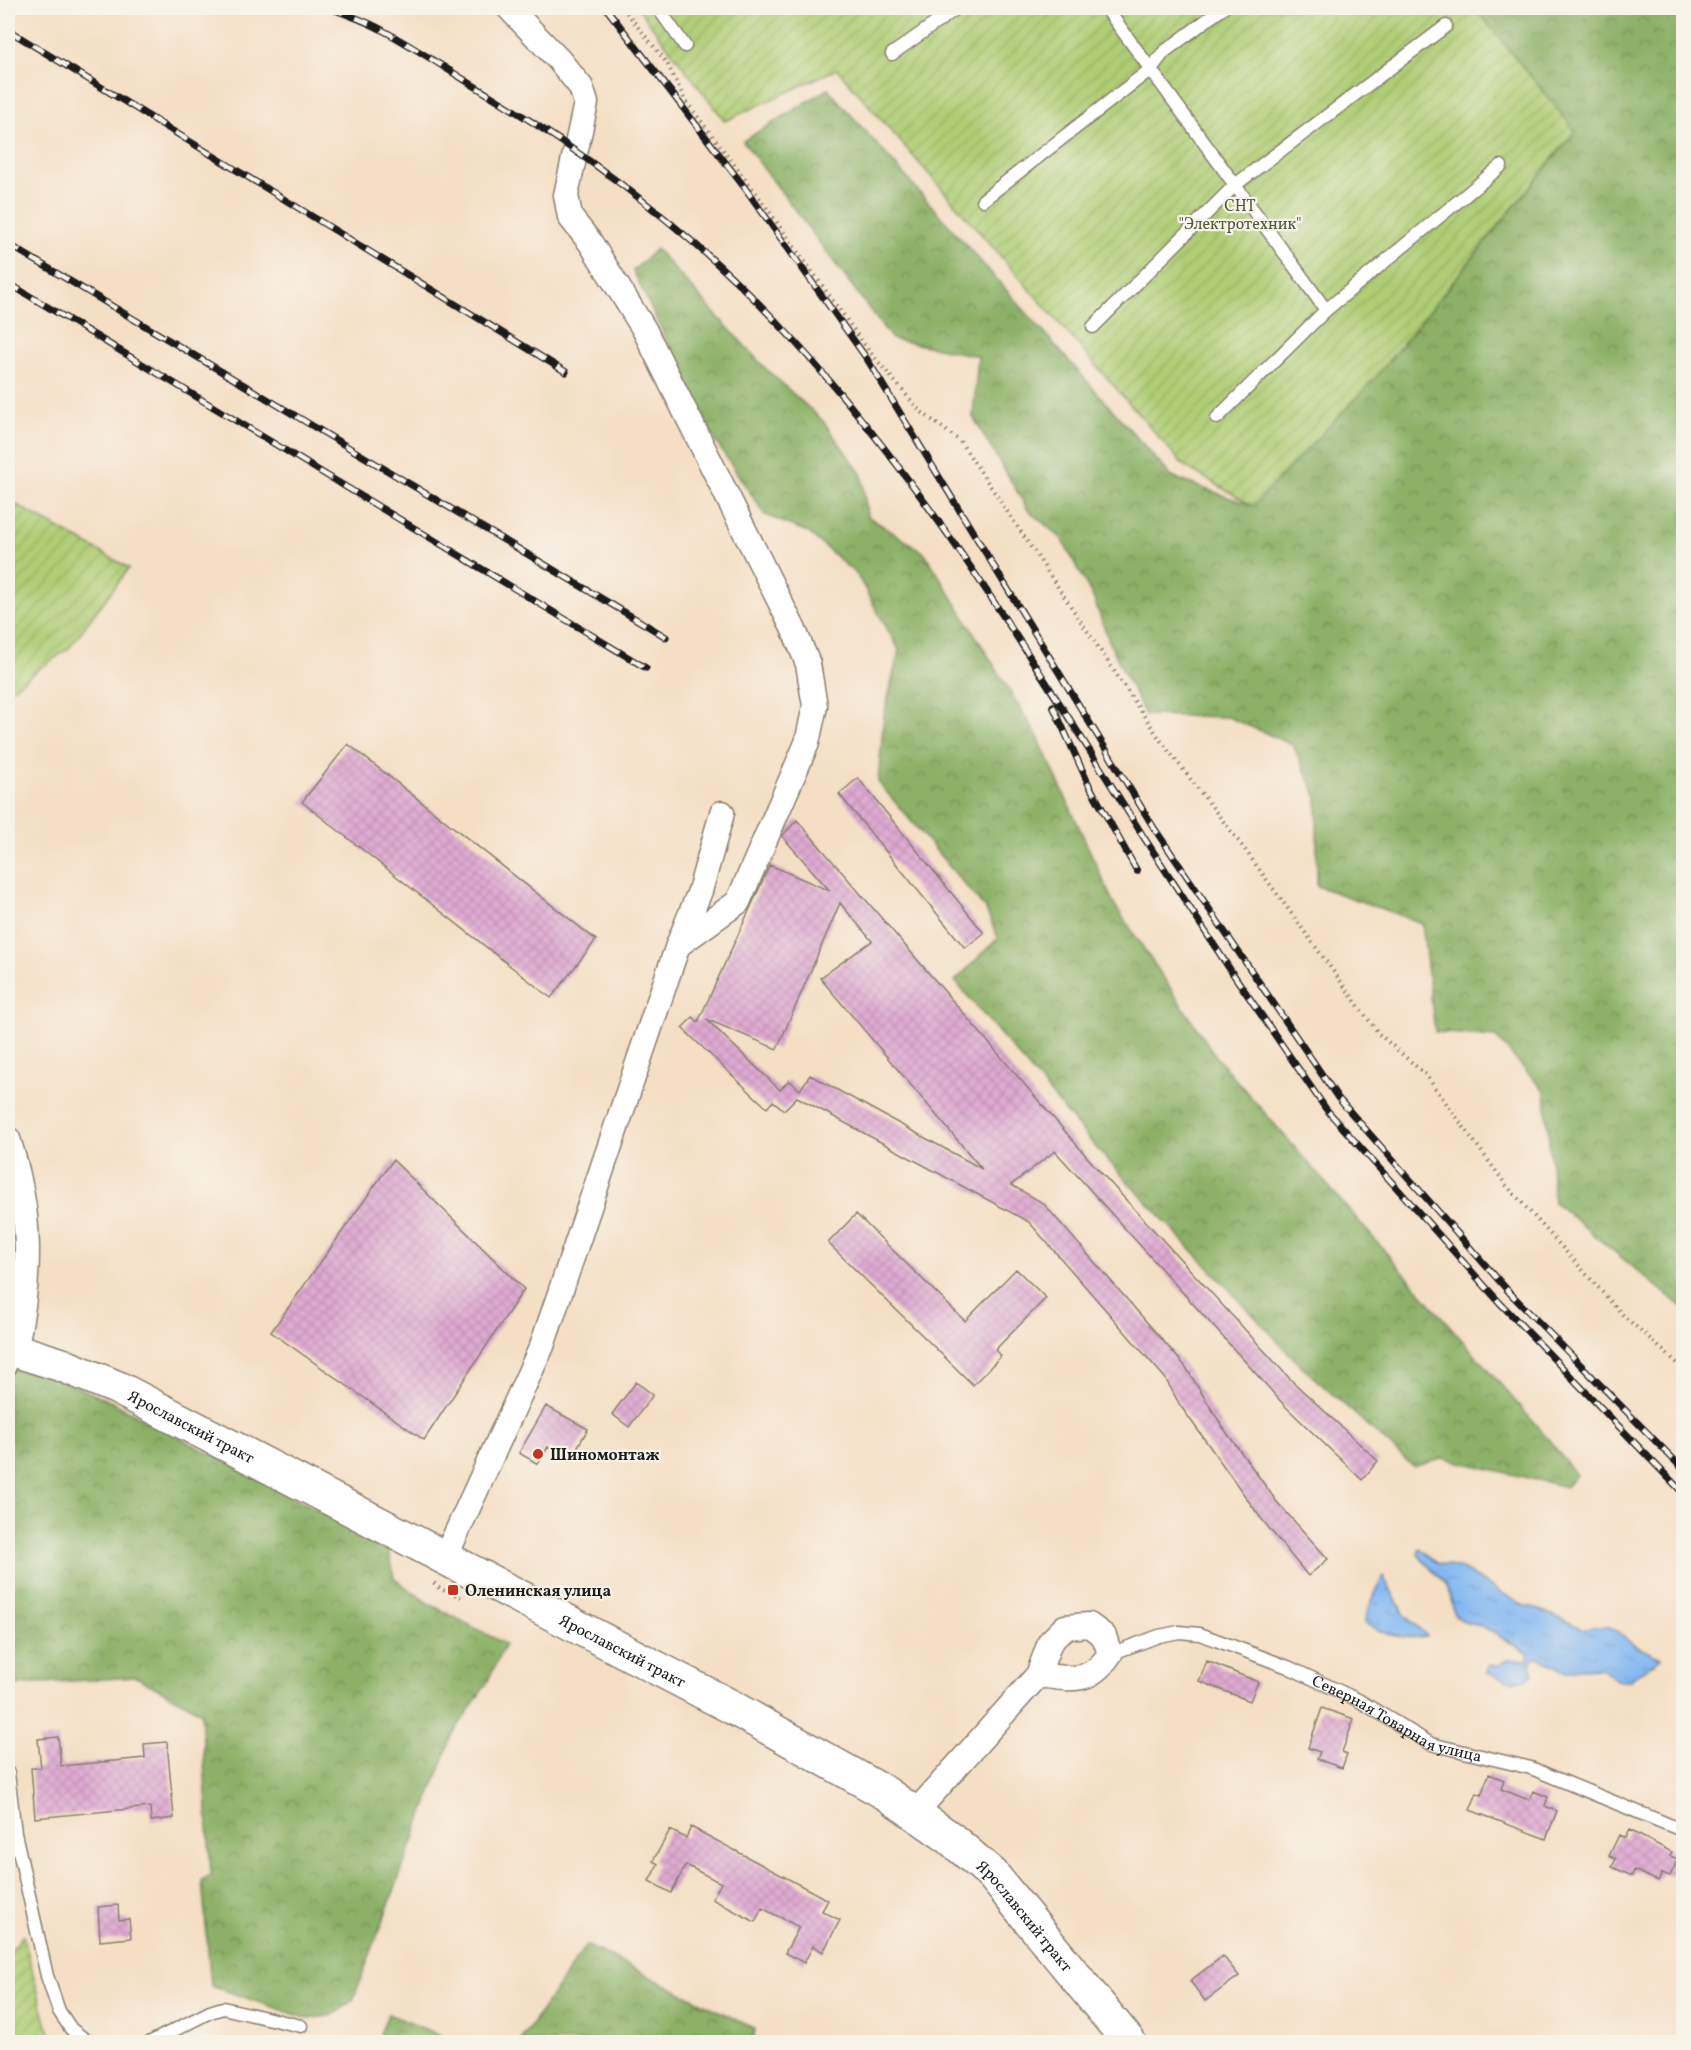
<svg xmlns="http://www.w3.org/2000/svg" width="1691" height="2050" font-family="Vollkorn,serif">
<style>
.forest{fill:url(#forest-crowns);stroke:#546641;stroke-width:1.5}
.garden{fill:url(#garden-furrows);stroke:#667448;stroke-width:1.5}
.water{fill:url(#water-ripples);stroke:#506a87;stroke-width:1.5}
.building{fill:url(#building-cross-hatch);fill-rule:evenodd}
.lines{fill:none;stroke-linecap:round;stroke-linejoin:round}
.lane-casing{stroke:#887e70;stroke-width:15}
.street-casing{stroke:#887e70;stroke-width:27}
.secondary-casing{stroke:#887e70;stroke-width:36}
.path{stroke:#887e70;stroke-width:4;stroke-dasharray:1.5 4.5;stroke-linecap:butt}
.lane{stroke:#fff;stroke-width:12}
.street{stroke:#fff;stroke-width:24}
.secondary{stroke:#fff;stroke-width:33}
.rail-casing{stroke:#1c1c1c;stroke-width:7}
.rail{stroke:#f7f3e8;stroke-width:4.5;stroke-dasharray:14;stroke-linecap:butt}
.poi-dot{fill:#c8321e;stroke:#f7f3e8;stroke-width:2}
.labels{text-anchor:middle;stroke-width:4.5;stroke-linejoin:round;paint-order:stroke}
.park-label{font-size:16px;fill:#4f5a3b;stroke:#f7f3e8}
.street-label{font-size:16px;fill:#1c1c1c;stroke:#f7f3e8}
.poi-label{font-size:16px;font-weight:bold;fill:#1c1c1c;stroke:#f7f3e8;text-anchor:start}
</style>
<defs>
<pattern id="forest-crowns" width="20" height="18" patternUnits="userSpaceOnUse" patternTransform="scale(1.5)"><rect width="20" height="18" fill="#8bb066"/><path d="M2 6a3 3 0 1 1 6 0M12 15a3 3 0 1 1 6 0" fill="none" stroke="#718e53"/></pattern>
<pattern id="garden-furrows" width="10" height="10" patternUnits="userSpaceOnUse" patternTransform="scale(1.5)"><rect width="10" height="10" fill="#afcd74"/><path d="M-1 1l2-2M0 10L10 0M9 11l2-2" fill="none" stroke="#96af64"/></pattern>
<pattern id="water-ripples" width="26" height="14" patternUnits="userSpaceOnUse" patternTransform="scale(1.5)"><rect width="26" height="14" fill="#84b8f2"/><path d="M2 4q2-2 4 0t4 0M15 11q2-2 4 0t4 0" fill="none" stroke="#719ecf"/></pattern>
<pattern id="building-cross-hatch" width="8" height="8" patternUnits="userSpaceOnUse" patternTransform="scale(1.5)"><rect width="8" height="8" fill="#dfaad1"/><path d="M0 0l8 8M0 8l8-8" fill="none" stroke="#bf92b3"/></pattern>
</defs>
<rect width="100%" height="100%" fill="#f7f3e8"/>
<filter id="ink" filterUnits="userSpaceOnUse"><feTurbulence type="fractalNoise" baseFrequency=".0167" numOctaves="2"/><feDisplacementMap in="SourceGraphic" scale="12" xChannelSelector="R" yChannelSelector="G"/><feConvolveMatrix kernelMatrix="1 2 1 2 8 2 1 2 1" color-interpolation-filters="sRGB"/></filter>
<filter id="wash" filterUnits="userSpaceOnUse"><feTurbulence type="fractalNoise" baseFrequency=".008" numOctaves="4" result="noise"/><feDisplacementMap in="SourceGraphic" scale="24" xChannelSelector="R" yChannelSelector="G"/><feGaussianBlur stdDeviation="1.35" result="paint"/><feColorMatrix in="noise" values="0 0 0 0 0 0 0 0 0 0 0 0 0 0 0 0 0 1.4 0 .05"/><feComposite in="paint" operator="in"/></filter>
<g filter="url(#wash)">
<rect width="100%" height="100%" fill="#f4dfc4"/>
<!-- forest -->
<path class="forest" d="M 1475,8 L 1683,8 L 1683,1308 L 1554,1202 L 1545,1092 L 1496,1037 L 1435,1032 L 1422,923 L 1317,886 L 1317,797 L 1293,745 L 1228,717 L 1145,715 L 1111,646 L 1093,597 L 1061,538 L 1028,510 L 973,417 L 978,356 L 892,339 L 743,141 L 828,89 L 1172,477 L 1253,506 L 1374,379 L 1575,132 Z
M 656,249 L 765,368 L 823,421 L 862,475 L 867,516 L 925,553 L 1038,737 L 1114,904 L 1217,1058 L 1549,1440 L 1576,1475 L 1566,1487 L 1443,1458 L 1414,1467 L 1302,1367 L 1099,1151 L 955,981 L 998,938 L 986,910 L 878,782 L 884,716 L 899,650 L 857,575 L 809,533 L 765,515 L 716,442 L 633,271 Z
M 8,1369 L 49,1375 L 112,1402 L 388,1547 L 394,1578 L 428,1603 L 505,1644 L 487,1683 L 453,1734 L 353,2000 L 333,2015 L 308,2019 L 211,1986 L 202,1880 L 211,1875 L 201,1712 L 136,1677 L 24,1684 L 8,1688 Z
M 586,1945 L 755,2029 L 753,2042 L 520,2042 Z
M 388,2014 L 457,2042 L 388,2042 L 380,2034 Z"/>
<!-- garden -->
<path class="garden" d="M 638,8 L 1475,8 L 1575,131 L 1374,379 L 1253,506 L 1183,465 L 837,69 L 725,121 Z
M 8,500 L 129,568 L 69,648 L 8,691 Z
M 23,1935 L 46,2023 L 54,2042 L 8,2042 L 8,1955 Z"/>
<!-- water -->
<path class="water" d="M 1420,1548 L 1437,1563 L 1462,1569 L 1524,1606 L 1536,1608 L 1584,1629 L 1607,1626 L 1619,1632 L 1633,1645 L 1661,1658 L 1630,1680 L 1617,1680 L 1600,1668 L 1579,1669 L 1567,1672 L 1538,1657 L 1532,1660 L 1530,1665 L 1534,1673 C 1520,1687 1504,1679 1487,1673 L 1489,1665 L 1497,1666 L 1509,1659 L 1527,1661 L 1529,1654 L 1482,1626 L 1467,1623 L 1455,1616 C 1451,1604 1452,1593 1444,1583 C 1436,1572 1425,1565 1418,1554 Z
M 1383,1576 L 1404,1614 L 1427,1636 C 1406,1640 1384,1635 1365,1623 L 1366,1615 Z"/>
<g id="blocks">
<!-- building -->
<path class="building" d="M 348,744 L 596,940 L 551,998 L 302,802 Z
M 858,778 L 984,933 L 965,948 L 839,794 Z
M 797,820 L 1094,1165 L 1291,1380 L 1378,1461 L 1362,1480 L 1286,1407 L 1055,1151 L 1011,1185 L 1043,1203 L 1185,1366 L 1222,1426 L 1277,1502 L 1328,1559 L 1308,1576 L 1260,1517 L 1180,1405 L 1165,1378 L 1029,1222 L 797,1097 L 784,1110 L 773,1101 L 767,1108 L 682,1028 L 693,1017 L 698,1022 L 770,865 L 830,891 L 782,836 ZM 840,903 L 872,941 L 820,978 L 982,1169 L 810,1075 L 800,1090 L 789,1080 L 780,1090 L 706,1019 L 777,1049 Z
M 393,1160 L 524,1289 L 424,1440 L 271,1332 Z
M 856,1214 L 965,1321 L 1016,1269 L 1046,1298 L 995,1350 L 1001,1356 L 973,1385 L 828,1243 Z
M 636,1382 L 653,1395 L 629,1427 L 612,1414 Z
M 546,1406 L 588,1429 L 570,1460 L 548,1447 L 538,1464 L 519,1453 Z
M 1207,1661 L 1258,1682 L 1250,1701 L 1199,1681 Z
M 1322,1708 L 1354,1719 L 1342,1752 L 1347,1754 L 1342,1768 L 1317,1759 L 1320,1752 L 1308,1748 Z
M 58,1737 L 61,1766 L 145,1758 L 144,1744 L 167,1742 L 174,1818 L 151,1821 L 150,1807 L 35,1818 L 31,1768 L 41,1768 L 38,1739 Z
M 1489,1774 L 1504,1780 L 1501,1789 L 1529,1800 L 1533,1791 L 1548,1797 L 1545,1806 L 1557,1811 L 1546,1839 L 1470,1810 L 1477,1793 L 1481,1795 Z
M 691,1827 L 828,1900 L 822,1911 L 840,1920 L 823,1952 L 813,1946 L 804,1963 L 785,1953 L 799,1927 L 762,1908 L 755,1922 L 712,1899 L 721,1883 L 686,1865 L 671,1893 L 649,1881 L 658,1864 L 653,1861 L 670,1830 L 686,1838 Z
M 1629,1830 L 1672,1852 L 1670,1856 L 1678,1859 L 1670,1876 L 1662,1873 L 1658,1881 L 1634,1870 L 1632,1876 L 1612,1867 L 1616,1859 L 1609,1856 L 1619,1835 L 1625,1838 Z
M 118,1905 L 119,1920 L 129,1919 L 131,1938 L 100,1941 L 98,1907 Z
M 1223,1956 L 1239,1976 L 1205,2001 L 1190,1981 Z"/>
</g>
</g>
<g filter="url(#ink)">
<use href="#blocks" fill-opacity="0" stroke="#887e70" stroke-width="1.5"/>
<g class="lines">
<defs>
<g id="lane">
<path d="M 658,8 L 685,46"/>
<path d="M 1106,8 L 1326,310"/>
<path d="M 892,54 L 957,8"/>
<path d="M 983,200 L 1151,69 L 1164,52 L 1223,8"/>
<path d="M 1093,327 L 1235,185 L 1446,26"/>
<path d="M 1217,418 L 1326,310 L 1501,166"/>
<path d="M 8,1372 L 15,1351"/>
<path id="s1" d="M 1110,1654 L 1159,1636 L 1179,1632 L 1200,1634 L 1288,1667 L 1358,1700 L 1431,1744 L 1531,1768 L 1684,1831"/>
<path d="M 8,1773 L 15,1833 L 47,1976 L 59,2011 L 71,2029 L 88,2042"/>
<path d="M 151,2042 L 210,2012 L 223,2008 L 301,2026"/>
</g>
<path id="street" d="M 678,945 L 700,891 L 722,813
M 8,1139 C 32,1213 32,1274 15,1350
M 444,1560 L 542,1346 L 678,945 L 738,902 L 807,743 L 815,706 L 808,664 L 794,630 L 644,329 L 590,242 L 570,217 L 566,195 L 586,103 L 581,87 L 559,60 L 509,8
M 915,1813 L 1038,1675 L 1050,1642 L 1065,1627 L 1089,1625 L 1104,1636 L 1110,1654 C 1089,1685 1072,1679 1038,1675"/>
<g id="secondary">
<path id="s2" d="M 8,1348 L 62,1365 L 118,1388 L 728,1705 L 887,1794 L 950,1838 L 992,1874 L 1129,2042"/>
</g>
</defs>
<!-- lane casing -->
<use href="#lane" class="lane-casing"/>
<!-- street casing -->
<use href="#street" class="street-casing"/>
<!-- secondary casing -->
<use href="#secondary" class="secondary-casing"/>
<!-- path -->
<path class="path" d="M 623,8 L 667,63 L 685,100 L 756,193 L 869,351 L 920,411 L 960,441 L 1161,741 L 1240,843 L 1379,1034 L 1425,1074 L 1506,1185 L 1623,1315 L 1684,1369
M 434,1583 L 440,1589 L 461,1597"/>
<!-- lane -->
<use href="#lane" class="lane"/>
<!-- street -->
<use href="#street" class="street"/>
<!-- secondary -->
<use href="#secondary" class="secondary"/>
<defs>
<path id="rail" d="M 330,8 C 348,15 367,21 384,31 C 421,51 455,75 491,96 C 602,164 709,246 796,343 C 933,493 1037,668 1145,839
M 606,8 L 745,188 L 867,359 L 1154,828 L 1338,1098 L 1510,1293 L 1684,1470
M 8,30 L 566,372
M 8,244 L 666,637
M 8,283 L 646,668
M 1053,706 L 1089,785 L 1137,871
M 1141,833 L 1231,971 L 1326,1109 L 1500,1303 L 1684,1494"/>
</defs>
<!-- rail casing -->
<use href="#rail" class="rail-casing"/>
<!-- rail -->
<use href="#rail" class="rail"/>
</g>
</g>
<!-- markers -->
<g class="poi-dot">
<circle cx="538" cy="1454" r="6"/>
<rect x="447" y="1584" width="12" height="12" rx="3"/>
</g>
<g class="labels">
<!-- park labels -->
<g class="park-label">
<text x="1240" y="211">СНТ<tspan x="1240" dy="18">"Электротехник"</tspan></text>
</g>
<!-- street labels -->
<g class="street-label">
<text dy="6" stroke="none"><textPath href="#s2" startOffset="200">Ярославский тракт</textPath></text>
<text dy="6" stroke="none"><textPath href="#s2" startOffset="686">Ярославский тракт</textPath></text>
<text dy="6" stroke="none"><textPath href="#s1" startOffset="309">Северная Товарная улица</textPath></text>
<text dy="6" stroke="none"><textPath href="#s2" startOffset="1172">Ярославский тракт</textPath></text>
</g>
<!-- poi labels -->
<g class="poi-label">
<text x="550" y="1460">Шиномонтаж</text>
<text x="465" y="1596">Оленинская улица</text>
</g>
</g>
<!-- margin -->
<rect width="1691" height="2050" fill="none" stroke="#f7f3e8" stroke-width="30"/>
</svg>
